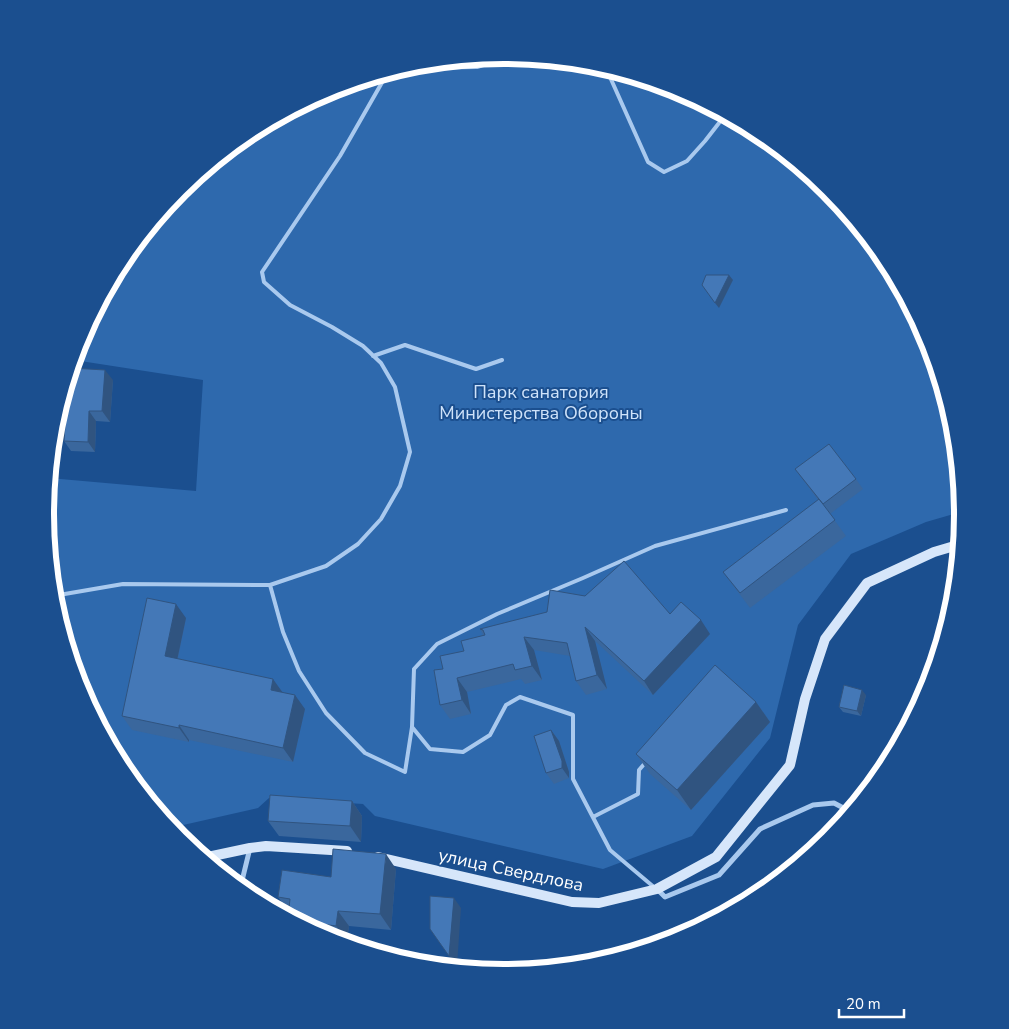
<svg xmlns="http://www.w3.org/2000/svg" width="1009" height="1029" font-family="'Nunito Sans',sans-serif">
<style>
.green{fill:#2e69ad}
.lines{fill:none;stroke-linecap:round;stroke-linejoin:round}
.lane{stroke:#a9c9ee;stroke-width:4}
.street{stroke:#a9c9ee;stroke-width:5}
.secondary{stroke:#d6e6fa;stroke-width:10}
.wall{fill:#3a679d}
.shaded-wall{fill:#305480}
.building{fill:#4478b7;stroke:#305480}
.labels{text-anchor:middle;stroke-width:4;stroke-linejoin:round;paint-order:stroke}
.park-label{font-size:18px;fill:#cfe3fa;stroke:#1b4f8f}
.street-label{font-size:18px;fill:#fff;stroke:#1b4f8f}
.rim{fill:none;stroke:#fff;stroke-width:6}
</style>
<rect width="100%" height="100%" fill="#1b4f8f"/>
<!-- green -->
<path class="green" d="M 505,55 L 594,64 L 681,90 L 760,133 L 830,190 L 887,259 L 929,339 L 955,425 L 964,511 L 926,522 L 851,554 L 798,625 L 770,738 L 692,836 L 603,869 L 375,816 L 363,804 L 269,798 L 258,808 L 170,828 L 122,770 L 80,690 L 54,604 L 45,514 L 49,478 L 196,491 L 203,380 L 74,360 L 80,338 L 123,259 L 180,189 L 249,132 L 329,90 L 415,64 Z"/>
<g class="lines">
<!-- lane -->
<path class="lane" d="M 563,61 L 610,77
M 401,68 L 477,67 L 513,56
M 609,68 L 610,77 L 648,162 L 664,172 L 687,161 L 705,141 L 726,114
M 373,356 L 405,345 L 476,369 L 502,360
M 270,585 L 283,632 L 299,671 L 326,713 L 365,753 L 405,772 L 412,727
M 53,596 L 123,584 L 270,585 L 326,566 L 358,544 L 381,519 L 400,486 L 410,452 L 395,387 L 381,363 L 363,346 L 332,327 L 290,305 L 264,282 L 262,272 L 340,156 L 388,72
M 593,817 L 638,794 L 639,770 L 646,762
M 655,888 L 610,850 L 573,779 L 573,715 L 520,697 L 506,705 L 490,735 L 463,752 L 430,749 L 412,727 L 414,669 L 437,644 L 497,614 L 583,578 L 655,546 L 786,510"/>
<!-- street -->
<path class="street" d="M 240,889 L 250,848
M 657,889 L 665,897 L 719,875 L 760,829 L 813,805 L 834,803 L 849,811 L 850,815"/>
<!-- secondary -->
<path class="secondary" d="M 378,857 L 572,902 L 599,903 L 657,889 L 716,857 L 790,765 L 805,699 L 825,639 L 867,583 L 934,552 L 961,544
M 203,858 L 250,848 L 266,846 L 347,851"/>
</g>
<!-- wall -->
<path class="wall" d="M 113,380 L 110,422 L 96,421 L 95,452 L 71,451 L 64,441 Z
M 795,469 L 856,479 L 863,489 L 830,514 L 846,536 L 750,608 L 723,572 L 818,500 Z
M 670,614 L 710,634 L 653,695 L 595,641 L 607,689 L 586,695 L 576,681 L 570,656 L 534,650 L 542,680 L 525,684 L 521,679 L 467,692 L 471,714 L 450,719 L 440,705 L 443,669 L 483,635 L 480,629 Z
M 186,618 L 178,658 L 282,692 L 305,709 L 293,762 L 189,740 L 189,742 L 132,730 L 122,716 Z
M 866,695 L 861,716 L 843,712 L 839,707 Z
M 756,702 L 770,722 L 691,810 L 650,774 L 636,754 Z
M 551,730 L 559,741 L 569,772 L 569,778 L 554,784 L 546,773 Z
M 352,801 L 362,816 L 361,842 L 279,836 L 268,821 Z
M 396,869 L 391,930 L 349,926 L 347,941 L 328,939 L 288,917 L 289,912 L 278,897 L 331,877 Z"/>
<!-- shaded-wall -->
<path class="shaded-wall" d="M 729,275 L 733,280 L 719,308 L 715,303 Z
M 105,370 L 113,380 L 110,422 L 102,411 Z
M 89,411 L 96,421 L 95,452 L 88,442 Z
M 176,604 L 186,618 L 175,670 L 165,656 Z
M 701,620 L 710,634 L 653,695 L 644,681 Z
M 585,627 L 595,641 L 607,689 L 597,675 Z
M 524,637 L 534,650 L 542,680 L 532,666 Z
M 457,678 L 467,692 L 471,714 L 462,700 Z
M 273,679 L 283,693 L 271,690 Z
M 862,690 L 866,695 L 861,716 L 857,711 Z
M 295,695 L 305,709 L 293,762 L 283,748 Z
M 756,702 L 770,722 L 691,810 L 677,790 Z
M 179,725 L 189,740 L 189,742 L 179,728 Z
M 551,730 L 559,741 L 569,772 L 569,778 L 562,768 Z
M 352,801 L 362,816 L 361,842 L 350,826 Z
M 386,854 L 396,869 L 391,930 L 380,914 Z
M 454,898 L 461,908 L 457,966 L 449,956 Z
M 338,911 L 349,926 L 347,941 L 336,926 Z"/>
<!-- building -->
<path class="building" d="M 706,275 L 729,275 L 715,303 L 702,285 Z
M 71,368 L 105,370 L 102,411 L 89,411 L 88,442 L 64,441 L 68,378 Z
M 829,444 L 856,479 L 823,504 L 795,469 Z
M 819,499 L 835,520 L 740,593 L 723,572 Z
M 624,561 L 670,614 L 681,602 L 701,620 L 644,681 L 585,627 L 597,675 L 576,681 L 567,643 L 524,637 L 532,666 L 515,670 L 513,664 L 457,678 L 462,700 L 440,705 L 434,670 L 443,669 L 440,656 L 464,651 L 461,641 L 485,635 L 483,630 L 480,629 L 547,612 L 550,590 L 585,596 Z
M 147,598 L 176,604 L 165,656 L 273,679 L 271,690 L 295,695 L 283,748 L 179,725 L 179,728 L 122,716 Z
M 715,665 L 756,702 L 677,790 L 636,754 Z
M 844,685 L 862,690 L 857,711 L 839,707 Z
M 551,730 L 562,761 L 562,768 L 546,773 L 534,736 Z
M 878,774 L 883,774 L 877,781 Z
M 270,795 L 352,801 L 350,826 L 268,821 Z
M 333,849 L 386,854 L 380,914 L 338,911 L 336,926 L 294,920 L 288,917 L 290,899 L 278,897 L 282,870 L 331,877 Z
M 430,896 L 454,898 L 449,956 L 430,929 Z"/>
<g class="labels">
<!-- park labels -->
<g class="park-label">
<text x="541" y="398">Парк санатория<tspan x="541" dy="21">Министерства Обороны</tspan></text>
</g>
<!-- street labels -->
<g class="street-label">
<text transform="translate(511 870) rotate(12)" y="6">улица Свердлова</text>
</g>
</g>
<!-- crop -->
<path d="M0 0H1009V1029H0ZM54 514a450 450 0 1 1 900 0a450 450 0 1 1-900 0Z" fill="#1b4f8f" fill-rule="evenodd"/>
<path class="rim" d="M54 514a450 450 0 1 1 900 0a450 450 0 1 1-900 0Z"/>
<!-- scale -->
<path d="M839 1009v8h65v-8" fill="none" stroke="#ffffff" stroke-width="2.5"/>
<text x="846" y="1009" font-size="15" fill="#ffffff" stroke="#1b4f8f" stroke-width="4" paint-order="stroke">20 m</text>
</svg>
